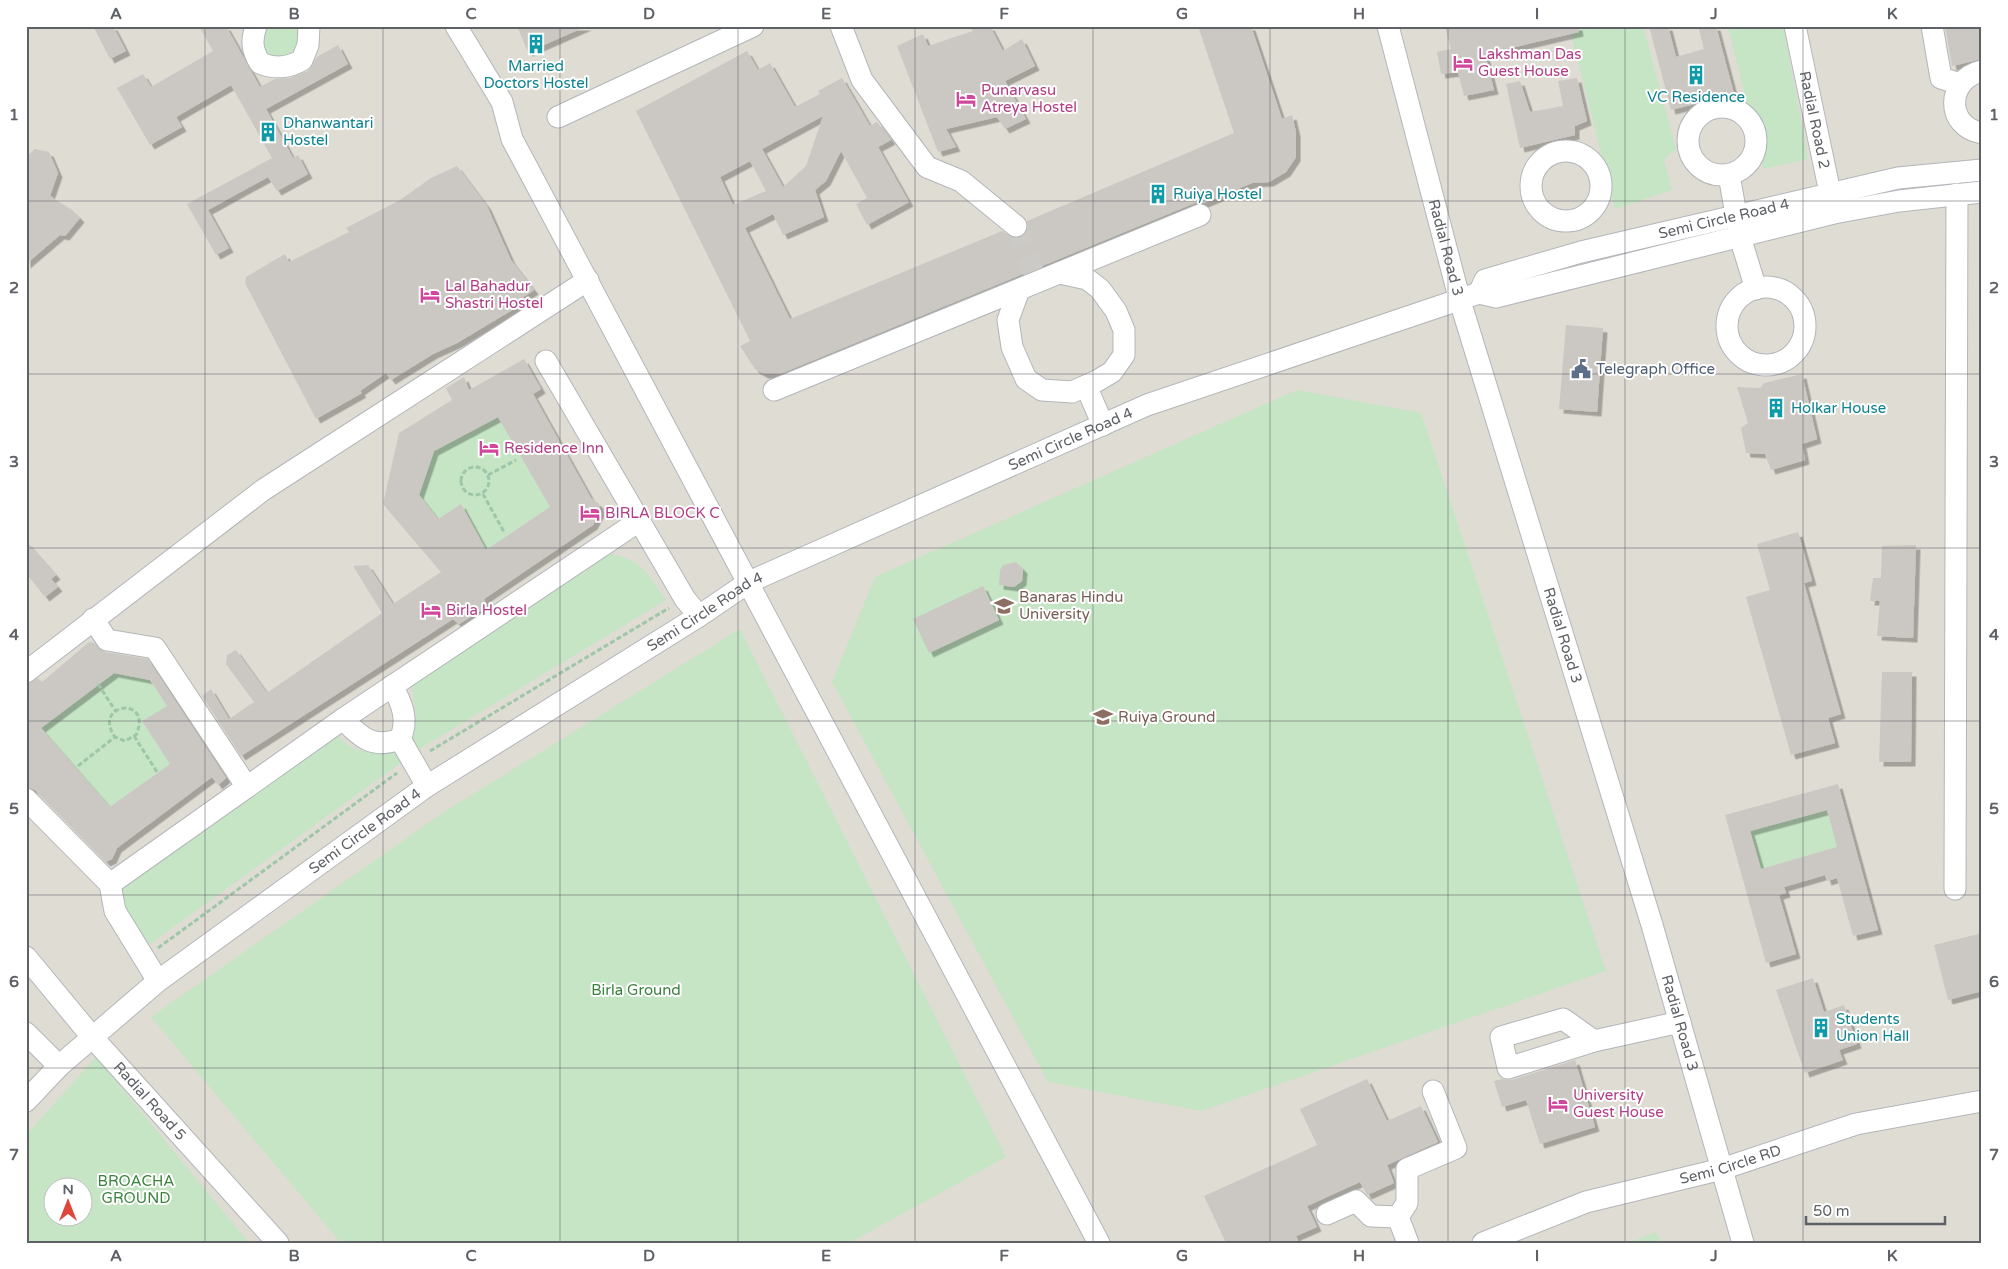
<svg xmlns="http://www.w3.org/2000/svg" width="2008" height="1269" font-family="'Varela Round',sans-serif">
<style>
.education{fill:#dfdcd4;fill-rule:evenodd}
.green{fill:#c5e5c4;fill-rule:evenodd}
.building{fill:#cbc8c3;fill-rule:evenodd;filter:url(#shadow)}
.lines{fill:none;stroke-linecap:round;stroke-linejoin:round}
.minor-tunnel{stroke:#cbcac6;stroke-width:21;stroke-dasharray:21 11;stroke-linecap:butt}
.minor-casing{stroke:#b3b6ba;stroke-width:23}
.path{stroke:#9ec6a9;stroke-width:3;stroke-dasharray:5 2.5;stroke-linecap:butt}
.minor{stroke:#fff;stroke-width:21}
.grid{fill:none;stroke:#5e6166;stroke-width:1;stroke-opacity:0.55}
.labels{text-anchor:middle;stroke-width:4;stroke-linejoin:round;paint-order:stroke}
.hotel-label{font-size:15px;fill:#b23c85;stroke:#fff;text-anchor:start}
.culture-label{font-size:15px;fill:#0d838f;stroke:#fff;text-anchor:start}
.street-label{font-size:15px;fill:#5e6166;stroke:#fff}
.service-label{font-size:15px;fill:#4e5e75;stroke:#fff;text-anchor:start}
.education-label{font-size:15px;fill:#785e54;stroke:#fff;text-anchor:start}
.park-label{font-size:15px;fill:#39813c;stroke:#fff}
.neatline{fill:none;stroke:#5e6166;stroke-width:2}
.grid-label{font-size:16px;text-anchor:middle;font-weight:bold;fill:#5e6166}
</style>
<defs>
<filter id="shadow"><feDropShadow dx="4.5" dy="4.5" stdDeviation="0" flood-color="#0004"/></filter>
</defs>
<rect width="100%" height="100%" fill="#efede6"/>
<!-- education -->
<path class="education" d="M 26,26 L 1982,26 L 1982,1243 L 26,1243 ZM 52,1186 L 82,1186 L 82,1216 L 52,1216 Z"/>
<!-- green -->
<path class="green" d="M 262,26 L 296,27 L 301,41 L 292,59 L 271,60 L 257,44 Z
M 1569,26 L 1643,26 L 1676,149 L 1664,160 L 1672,190 L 1615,209 Z
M 1728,26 L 1783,26 L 1808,159 L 1763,169 Z
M 1297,390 L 1421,413 L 1606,971 L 1201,1111 L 1048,1082 L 832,682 L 875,577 Z
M 498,417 L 550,507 L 486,550 L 461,504 L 438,519 L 419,495 L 434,451 Z
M 607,553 C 643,560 646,572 666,600 L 416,751 L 410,740 L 416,714 L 411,683 Z
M 740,629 L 1006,1157 L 849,1243 L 679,1243 L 676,1239 L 670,1243 L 341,1243 L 151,1017 L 444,812 Z
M 114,673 L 150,680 L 193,745 L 180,753 L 155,713 L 142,721 L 160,749 L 164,746 L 174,761 L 110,807 L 41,728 Z
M 337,734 C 348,753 374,754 393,750 L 402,762 L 147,946 L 127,927 L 119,885 Z
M 1827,810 L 1837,847 L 1761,869 L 1750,831 Z
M 96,1057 L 249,1243 L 26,1243 L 26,1135 ZM 52,1186 L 82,1186 L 82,1216 L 52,1216 Z
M 1656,1232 L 1662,1243 L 1628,1243 Z"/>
<!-- building -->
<path class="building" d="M 93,26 L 113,26 L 126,51 L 110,59 Z
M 199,26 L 226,26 L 260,87 L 275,79 L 290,78 L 308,71 L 317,57 L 338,45 L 348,64 L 266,109 L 293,158 L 298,155 L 308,174 L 277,191 L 268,177 L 208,210 L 229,248 L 216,255 L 187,204 L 272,158 L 231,85 L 176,117 L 182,127 L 150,145 L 117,88 L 143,74 L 151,87 L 213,51 Z
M 517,26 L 587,26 L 528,52 Z
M 968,26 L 990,26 L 1003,51 L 1022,39 L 1035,66 L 1005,81 L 1026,119 L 1005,129 L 997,117 L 946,129 L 956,147 L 938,152 L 897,46 L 923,34 L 928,46 L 973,31 Z
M 1198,26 L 1251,26 L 1282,119 L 1292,115 L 1296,132 L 1296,157 L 1286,172 L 1269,182 L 1252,183 L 1204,203 L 1195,203 L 780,374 L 764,374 L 755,369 L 740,346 L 750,341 L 636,111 L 747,51 L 758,70 L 770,63 L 795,107 L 820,94 L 818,91 L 842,78 L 870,126 L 877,122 L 891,140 L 878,147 L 909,202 L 867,225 L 856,204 L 867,198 L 841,151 L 826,181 L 815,190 L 824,217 L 783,235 L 773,214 L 745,228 L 790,319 L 1002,231 L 1014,238 L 1021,237 L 1028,228 L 1027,221 L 1234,133 ZM 823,116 L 806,166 L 783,187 L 762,149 ZM 750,161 L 766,191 L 733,205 L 720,177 Z
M 1445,26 L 1578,26 L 1579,32 L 1485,54 L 1494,90 L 1464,96 L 1458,72 L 1441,74 L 1437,52 L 1451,49 Z
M 1649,26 L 1668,26 L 1676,57 L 1704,49 L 1698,26 L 1716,26 L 1734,94 L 1671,110 Z
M 1945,26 L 1982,26 L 1982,59 L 1952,66 Z
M 1577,78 L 1587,121 L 1575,126 L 1575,135 L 1520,148 L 1506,84 L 1520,81 L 1530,112 L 1563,106 L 1558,81 Z
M 35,149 L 49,152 L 58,173 L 50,196 L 72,210 L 80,218 L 65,236 L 60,235 L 26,264 L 26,157 Z
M 457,166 L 487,206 L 511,260 L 534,290 L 519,300 L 522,304 L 457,343 L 433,354 L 391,380 L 386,373 L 360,391 L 362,393 L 316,419 L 245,283 L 246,277 L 285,254 L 289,262 L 349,232 L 346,228 L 400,200 L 431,178 Z
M 1566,325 L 1603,328 L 1597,412 L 1559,409 Z
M 524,359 L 541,389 L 533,394 L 591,498 L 599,504 L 600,512 L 593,525 L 484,599 L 487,607 L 459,624 L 453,619 L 241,756 L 202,696 L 211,689 L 229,719 L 254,702 L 226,664 L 227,655 L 236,650 L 267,693 L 382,613 L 353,566 L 368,565 L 393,604 L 441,572 L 383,504 L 399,433 L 452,400 L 446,388 L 464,377 L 469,390 ZM 498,417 L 550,507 L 486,550 L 461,504 L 438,519 L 419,495 L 434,451 Z
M 1802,374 L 1817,439 L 1802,444 L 1805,460 L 1771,470 L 1765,454 L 1746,453 L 1741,428 L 1748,423 L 1737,387 L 1760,388 L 1764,383 Z
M 1798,532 L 1812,581 L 1804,583 L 1841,714 L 1828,718 L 1835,743 L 1791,755 L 1746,597 L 1770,590 L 1757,544 Z
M 26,541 L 56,575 L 51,579 L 58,587 L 45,597 L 26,573 Z
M 1916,545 L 1913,638 L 1877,636 L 1880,601 L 1870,601 L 1873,578 L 1881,578 L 1882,546 Z
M 1016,562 L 1023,569 L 1022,581 L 1014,587 L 999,585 L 1000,570 L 1003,565 Z
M 983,586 L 999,620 L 929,653 L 913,619 Z
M 89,642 L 94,643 L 105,652 L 148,659 L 226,778 L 218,785 L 212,777 L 117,848 L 112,859 L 106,862 L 35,790 L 26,786 L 26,684 L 38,678 L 42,682 ZM 114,673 L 150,680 L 167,706 L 142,721 L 170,764 L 110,807 L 41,728 Z
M 1882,672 L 1912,672 L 1911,762 L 1879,762 Z
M 1838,784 L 1878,930 L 1853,936 L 1837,878 L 1827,881 L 1825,875 L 1784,887 L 1786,893 L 1779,895 L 1796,954 L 1766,963 L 1725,815 ZM 1827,810 L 1837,847 L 1761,869 L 1750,831 Z
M 1982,933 L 1982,991 L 1948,1000 L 1934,945 Z
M 1813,978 L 1824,1012 L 1844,1005 L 1857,1044 L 1839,1050 L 1843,1060 L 1805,1073 L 1776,990 Z
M 1575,1060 L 1595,1127 L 1540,1144 L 1526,1100 L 1502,1107 L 1494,1081 L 1502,1079 L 1512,1080 Z
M 1367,1079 L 1387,1121 L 1421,1106 L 1438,1142 L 1387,1165 L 1394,1183 L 1367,1195 L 1360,1182 L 1307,1206 L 1317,1227 L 1296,1236 L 1299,1243 L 1226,1243 L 1204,1196 L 1317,1145 L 1300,1109 Z"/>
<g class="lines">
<!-- minor-tunnel -->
<path class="minor-tunnel" d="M 1016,226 L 1034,273"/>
<defs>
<g id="minor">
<path d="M 256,26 C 251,41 252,50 260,63 C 274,69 289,68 302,60 L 308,45 L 309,26"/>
<path d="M 456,26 L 502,102 L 512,139 L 1099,1243"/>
<path d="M 841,26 L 862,80 L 927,167 L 961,181 L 1016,226"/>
<path id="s1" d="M 1388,26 L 1460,301 L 1652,925 L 1743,1243"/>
<path id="s2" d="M 1795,26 L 1833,207"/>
<path d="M 1932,26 L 1941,78 L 1960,84"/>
<path d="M 1982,71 C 1946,79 1945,127 1982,133"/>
<circle cx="1722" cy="141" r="34"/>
<path d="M 558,117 L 753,26"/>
<circle cx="1566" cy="186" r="35"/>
<path d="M 1729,175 L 1740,237 L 1756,289"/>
<circle cx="1766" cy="326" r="39"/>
<path d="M 1019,290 L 1008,320 L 1012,347 L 1026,379 L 1042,390 L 1072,392 L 1095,382 L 1112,372 L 1124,355 L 1124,330 L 1116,311 L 1100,289 L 1087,279 L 1060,273"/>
<path id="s3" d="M 1479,293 L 1485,280 L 1581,252 L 1898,178 L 1982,170"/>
<path d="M 546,361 L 685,599 L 699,616"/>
<path d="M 1086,386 L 1103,425"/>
<path d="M 774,390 L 1200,215"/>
<path d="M 93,619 L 107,640 L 155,648 L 247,787"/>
<path d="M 26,672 L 263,490 L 588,280"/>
<path d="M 343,719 C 361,738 373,749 400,739 C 409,720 402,703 392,686"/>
<path d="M 400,739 L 427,786"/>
<path d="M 26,799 L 110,884"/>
<path d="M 1955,889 L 1957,194"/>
<path id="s4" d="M 26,957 L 93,1038 L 278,1243"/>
<path d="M 158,981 L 115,911 L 110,884 L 343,719 L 639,521"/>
<path d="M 26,1033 L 59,1066"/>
<path d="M 1594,1041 L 1563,1019 L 1501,1037 L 1508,1068 L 1594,1041 L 1680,1022"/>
<path id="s5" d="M 26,1101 L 59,1066 L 158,981 L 427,786 L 699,616 L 749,582 L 1147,405 L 1479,293 L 1496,297 L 1834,213 L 1899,201 L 1982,192"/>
<path d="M 1327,1214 L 1356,1201 L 1371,1216 L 1398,1217"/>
<path d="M 1408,1243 L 1398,1217 L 1407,1203 L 1407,1169 L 1456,1148 L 1433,1091"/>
<path id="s6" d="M 1483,1243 L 1586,1202 L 1722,1169 L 1856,1124 L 1982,1101"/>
</g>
</defs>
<!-- minor casing -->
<use href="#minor" class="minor-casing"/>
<!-- path -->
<path class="path" d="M461 481a14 14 0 1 1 28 0a14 14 0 1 1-28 0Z
M 488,475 L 516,460
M 483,494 L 504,532
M 98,684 L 115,710
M 134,736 L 157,772
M 430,751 L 669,608
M 78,766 L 115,737 L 125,741 L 136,735 C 154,695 91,703 115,737
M 158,948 L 397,773"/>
<!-- minor -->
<use href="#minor" class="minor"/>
</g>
<!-- grid -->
<path class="grid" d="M 205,26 L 205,1243M 383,26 L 383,1243M 560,26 L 560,1243M 738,26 L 738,1243M 915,26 L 915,1243M 1093,26 L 1093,1243M 1270,26 L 1270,1243M 1448,26 L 1448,1243M 1625,26 L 1625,1243M 1803,26 L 1803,1243M 26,201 L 1982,201M 26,374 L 1982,374M 26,548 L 1982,548M 26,721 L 1982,721M 26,895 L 1982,895M 26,1068 L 1982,1068"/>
<!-- icons -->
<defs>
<symbol id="building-bare" viewBox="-9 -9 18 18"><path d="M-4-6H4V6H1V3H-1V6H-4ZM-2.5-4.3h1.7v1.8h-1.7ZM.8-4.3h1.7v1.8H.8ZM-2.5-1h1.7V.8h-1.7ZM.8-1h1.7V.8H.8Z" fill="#0f9aa8" stroke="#fff" stroke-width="2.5" paint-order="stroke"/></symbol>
<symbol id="hotel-bare" viewBox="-9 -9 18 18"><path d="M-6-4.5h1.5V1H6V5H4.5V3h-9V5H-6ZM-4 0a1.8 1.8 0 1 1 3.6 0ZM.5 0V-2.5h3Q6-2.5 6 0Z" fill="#d1479c" stroke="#fff" stroke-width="2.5" paint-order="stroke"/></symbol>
<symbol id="civic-bare" viewBox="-9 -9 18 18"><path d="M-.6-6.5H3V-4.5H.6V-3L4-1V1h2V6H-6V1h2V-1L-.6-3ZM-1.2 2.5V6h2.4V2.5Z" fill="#5c6f8a" stroke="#fff" stroke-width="2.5" paint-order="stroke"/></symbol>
<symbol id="university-bare" viewBox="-9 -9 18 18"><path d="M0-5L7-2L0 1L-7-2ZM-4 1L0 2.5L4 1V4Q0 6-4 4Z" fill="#8d6e63" stroke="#fff" stroke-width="2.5" paint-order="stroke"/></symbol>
</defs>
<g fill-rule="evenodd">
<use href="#building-bare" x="522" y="30" width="28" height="28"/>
<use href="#hotel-bare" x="1449" y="49" width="28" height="28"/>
<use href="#building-bare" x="1682" y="61" width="28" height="28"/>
<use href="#hotel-bare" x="952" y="85" width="28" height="28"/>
<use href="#building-bare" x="254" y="118" width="28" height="28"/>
<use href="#building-bare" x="1144" y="180" width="28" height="28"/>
<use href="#hotel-bare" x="416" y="281" width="28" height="28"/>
<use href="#civic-bare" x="1567" y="355" width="28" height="28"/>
<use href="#building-bare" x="1762" y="394" width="28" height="28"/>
<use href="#hotel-bare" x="475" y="434" width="28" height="28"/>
<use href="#hotel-bare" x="576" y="499" width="28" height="28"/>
<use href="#university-bare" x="990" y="592" width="28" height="28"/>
<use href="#hotel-bare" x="417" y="596" width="28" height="28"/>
<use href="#university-bare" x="1089" y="703" width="28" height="28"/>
<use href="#building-bare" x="1807" y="1014" width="28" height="28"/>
<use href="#hotel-bare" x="1544" y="1090" width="28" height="28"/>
</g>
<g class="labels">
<!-- hotel labels -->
<g class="hotel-label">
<text x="1478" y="59">Lakshman Das<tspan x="1478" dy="17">Guest House</tspan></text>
<text x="981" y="95">Punarvasu<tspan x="981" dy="17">Atreya Hostel</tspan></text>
<text x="445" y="291">Lal Bahadur<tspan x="445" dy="17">Shastri Hostel</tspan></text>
<text x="504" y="453">Residence Inn</text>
<text x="605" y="518">BIRLA BLOCK C</text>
<text x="446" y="615">Birla Hostel</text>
<text x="1573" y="1100">University<tspan x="1573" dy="17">Guest House</tspan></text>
</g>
<!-- culture labels -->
<g class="culture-label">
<text x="536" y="71" text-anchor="middle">Married<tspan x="536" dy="17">Doctors Hostel</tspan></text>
<text x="1696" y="102" text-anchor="middle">VC Residence</text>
<text x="283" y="128">Dhanwantari<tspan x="283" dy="17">Hostel</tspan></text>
<text x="1173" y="199">Ruiya Hostel</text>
<text x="1791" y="413">Holkar House</text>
<text x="1836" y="1024">Students<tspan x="1836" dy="17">Union Hall</tspan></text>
</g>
<!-- street labels -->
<g class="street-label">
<text dy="5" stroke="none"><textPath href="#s2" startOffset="96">Radial Road 2</textPath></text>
<text dy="5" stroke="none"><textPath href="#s3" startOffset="261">Semi Circle Road 4</textPath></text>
<text dy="5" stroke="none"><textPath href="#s1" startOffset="229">Radial Road 3</textPath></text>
<text dy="5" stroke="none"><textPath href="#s5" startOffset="1244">Semi Circle Road 4</textPath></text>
<text dy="5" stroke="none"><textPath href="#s5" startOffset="839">Semi Circle Road 4</textPath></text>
<text dy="5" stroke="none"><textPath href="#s1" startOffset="634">Radial Road 3</textPath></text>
<text dy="5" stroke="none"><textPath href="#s5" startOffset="434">Semi Circle Road 4</textPath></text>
<text dy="5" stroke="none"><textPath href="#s1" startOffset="1039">Radial Road 3</textPath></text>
<text dy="5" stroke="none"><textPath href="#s4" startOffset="190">Radial Road 5</textPath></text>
<text dy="5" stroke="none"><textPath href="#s6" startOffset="260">Semi Circle RD</textPath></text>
</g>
<!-- service labels -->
<g class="service-label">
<text x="1596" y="374">Telegraph Office</text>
</g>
<!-- education labels -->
<g class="education-label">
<text x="1019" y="602">Banaras Hindu<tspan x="1019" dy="17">University</tspan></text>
<text x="1118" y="722">Ruiya Ground</text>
</g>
<!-- park labels -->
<g class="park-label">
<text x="636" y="995">Birla Ground</text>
<text x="136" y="1186">BROACHA<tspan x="136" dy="17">GROUND</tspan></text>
</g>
</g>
<!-- border -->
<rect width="2008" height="1269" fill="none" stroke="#ffffff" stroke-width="55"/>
<!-- north arrow -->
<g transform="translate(68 1202)"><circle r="24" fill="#ffffff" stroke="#bfc0c2"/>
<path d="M0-4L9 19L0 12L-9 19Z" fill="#e0473b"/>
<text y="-8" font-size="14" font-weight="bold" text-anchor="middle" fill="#5e6166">N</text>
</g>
<!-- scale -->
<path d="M1806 1216v8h139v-8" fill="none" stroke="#5e6166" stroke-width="2.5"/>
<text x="1813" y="1216" font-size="15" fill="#5e6166" stroke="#ffffff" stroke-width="4" paint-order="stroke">50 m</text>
<rect x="28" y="28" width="1952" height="1214" class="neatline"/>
<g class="grid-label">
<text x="116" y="19">A</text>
<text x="294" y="19">B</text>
<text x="471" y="19">C</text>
<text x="649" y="19">D</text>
<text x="826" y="19">E</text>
<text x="1004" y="19">F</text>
<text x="1182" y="19">G</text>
<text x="1359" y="19">H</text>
<text x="1537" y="19">I</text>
<text x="1714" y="19">J</text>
<text x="1892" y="19">K</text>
<text x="14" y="120">1</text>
<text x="1994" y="120">1</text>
<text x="14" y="293">2</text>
<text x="1994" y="293">2</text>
<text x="14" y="467">3</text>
<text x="1994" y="467">3</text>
<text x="14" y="640">4</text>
<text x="1994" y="640">4</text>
<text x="14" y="814">5</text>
<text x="1994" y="814">5</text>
<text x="14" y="987">6</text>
<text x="1994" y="987">6</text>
<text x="14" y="1160">7</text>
<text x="1994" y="1160">7</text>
<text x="116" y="1261">A</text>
<text x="294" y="1261">B</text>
<text x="471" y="1261">C</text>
<text x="649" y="1261">D</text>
<text x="826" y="1261">E</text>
<text x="1004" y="1261">F</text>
<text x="1182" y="1261">G</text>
<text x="1359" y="1261">H</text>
<text x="1537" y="1261">I</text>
<text x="1714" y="1261">J</text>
<text x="1892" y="1261">K</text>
</g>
</svg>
